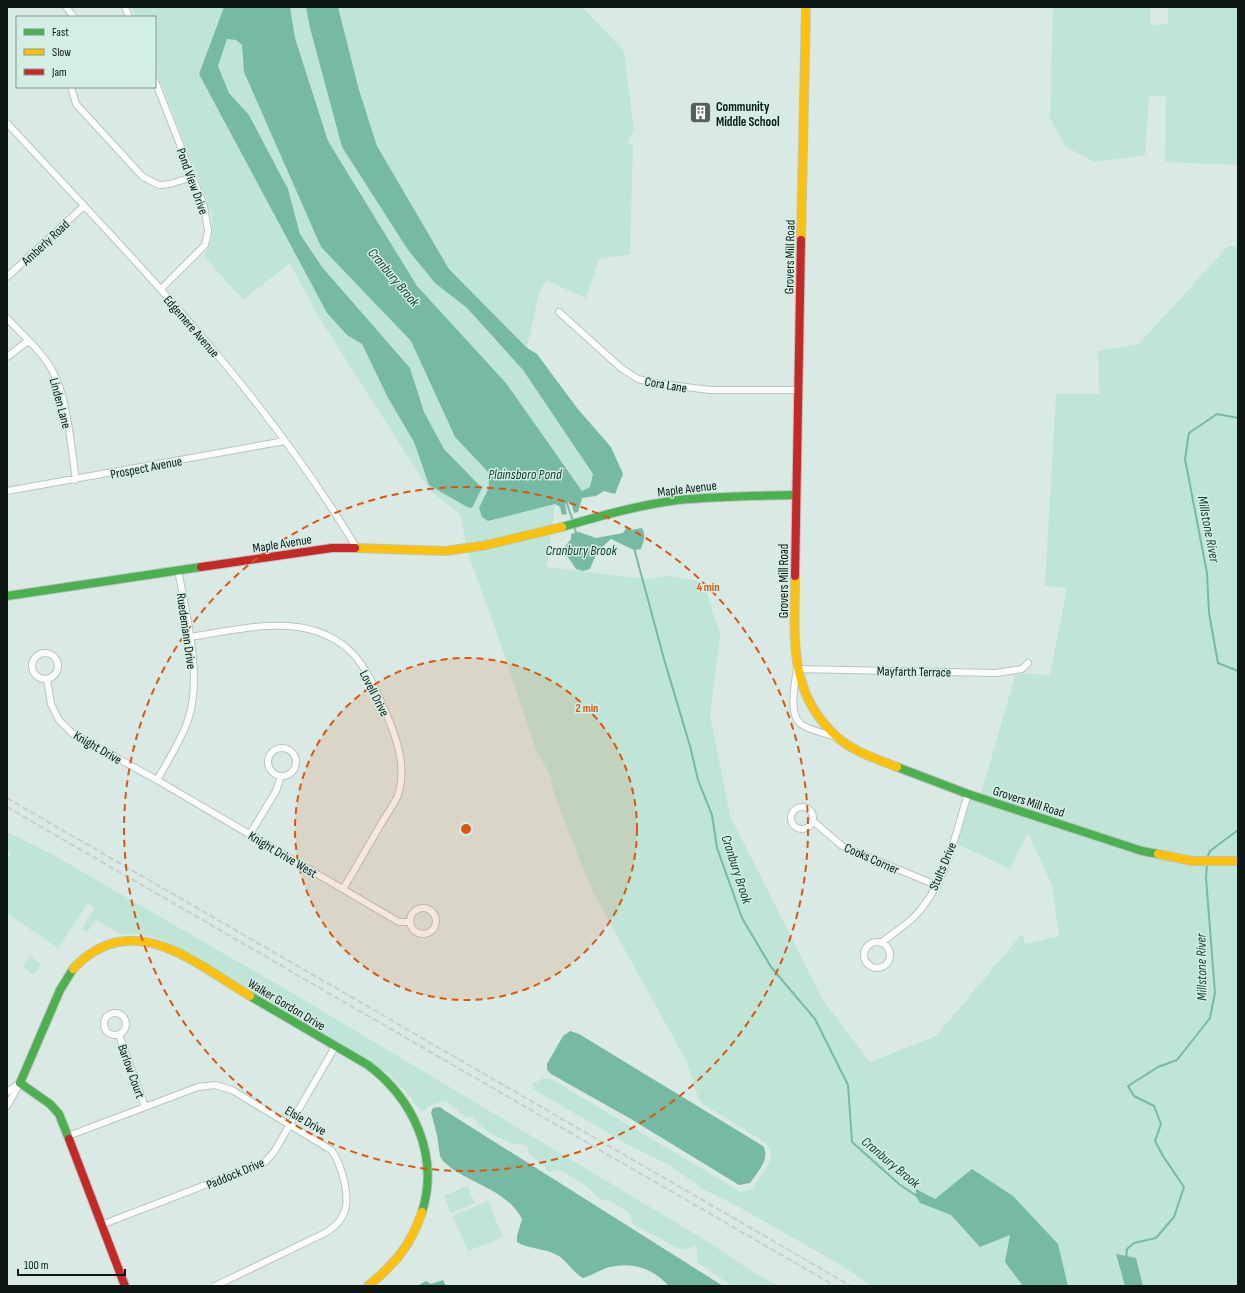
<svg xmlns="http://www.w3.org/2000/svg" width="1245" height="1293" font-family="'Sofia Sans Condensed',sans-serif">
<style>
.green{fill:#bfe5d6}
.water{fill:#77baa3}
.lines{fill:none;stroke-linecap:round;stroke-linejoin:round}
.stream{stroke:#77baa3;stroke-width:2}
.street-casing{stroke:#b9c5c0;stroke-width:8}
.fast-casing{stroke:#b9c5c0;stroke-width:10}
.slow-casing{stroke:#b9c5c0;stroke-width:10}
.jam-casing{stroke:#b9c5c0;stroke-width:10}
.street{stroke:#f9fcfb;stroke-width:6}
.fast{stroke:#4caf50;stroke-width:8}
.slow{stroke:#ffc107;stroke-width:8}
.jam{stroke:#c62828;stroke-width:8}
.rail{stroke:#cacfcd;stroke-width:2;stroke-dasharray:6 3;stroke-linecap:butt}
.ring{fill:none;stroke:#dd560c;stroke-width:2;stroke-dasharray:7 5}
.labels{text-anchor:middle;stroke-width:3;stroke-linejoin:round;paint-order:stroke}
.poi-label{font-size:13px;font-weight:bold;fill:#0d1713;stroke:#d3efe4;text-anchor:start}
.street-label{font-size:13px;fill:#0d1713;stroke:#d3efe4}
.water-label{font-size:14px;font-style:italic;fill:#133b2e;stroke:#d3efe4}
.centre{fill:#dd560c;stroke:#d3efe4;stroke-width:2}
.ring-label{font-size:12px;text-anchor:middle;font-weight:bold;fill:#dd560c;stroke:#d3efe4;stroke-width:3;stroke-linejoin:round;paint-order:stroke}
</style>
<rect width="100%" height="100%" fill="#d9e9e3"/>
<!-- green -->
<path class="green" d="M 131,7 L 224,7 L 199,74 L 327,313 L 347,335 L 362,344 L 388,398 L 414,442 L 429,485 L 467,507 L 472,508 L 482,488 L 444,449 L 424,412 L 410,368 L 322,267 L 300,234 L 288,189 L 249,115 L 229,93 L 218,66 L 227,39 L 236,40 L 242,45 L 244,72 L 321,247 L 411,341 L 455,437 L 488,472 L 489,487 L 484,494 L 488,521 L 555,504 L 547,567 L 646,579 L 670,576 L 704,582 L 720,635 L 710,716 L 730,816 L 823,1000 L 870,1062 L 936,1036 L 1022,934 L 1025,944 L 1059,936 L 1052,885 L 1028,833 L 1010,869 L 956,843 L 972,791 L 981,794 L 1016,673 L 1050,675 L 1067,588 L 1045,586 L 1056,394 L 1099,394 L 1098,351 L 1139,344 L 1228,246 L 1238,246 L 1238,1286 L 1143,1286 L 1136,1258 L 1116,1255 L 1125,1286 L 1068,1286 L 1058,1244 L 972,1169 L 935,1199 L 916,1189 L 916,1196 L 920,1203 L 951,1215 L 980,1247 L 1010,1235 L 1006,1262 L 1023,1286 L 872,1286 L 841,1265 L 721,1197 L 706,1191 L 669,1165 L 634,1148 L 533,1089 L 532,1084 L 544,1078 L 551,1079 L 741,1192 L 753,1189 C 759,1174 780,1160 766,1143 L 703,1104 L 698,1098 L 687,1062 L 595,896 L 581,864 L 553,790 L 549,773 L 536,750 L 495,627 L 469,557 L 460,514 L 430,491 L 318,316 L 290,263 L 243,300 L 204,256 C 213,242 212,230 212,214 L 155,67 L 155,17 L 136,17 Z
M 290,7 L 306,7 L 310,28 L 342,147 L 408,250 L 435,283 L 467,308 L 523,370 L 593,474 L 590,487 L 582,491 L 506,383 L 417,286 L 328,141 L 295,38 Z
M 338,7 L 582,7 L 624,51 L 634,131 L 627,143 L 633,144 L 630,254 L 599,259 L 586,298 L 546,280 L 539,293 L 527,348 L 449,269 L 377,146 L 359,90 Z
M 1053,7 L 1150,7 L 1150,25 L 1168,24 L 1168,7 L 1238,7 L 1238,165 L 1165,162 L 1166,96 L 1149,96 L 1145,155 L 1095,162 L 1066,147 L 1050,118 Z
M 7,832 L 55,856 L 304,1000 L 705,1240 L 759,1276 L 779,1286 L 732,1286 L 697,1262 L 697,1246 L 682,1250 L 634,1225 L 628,1212 L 608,1200 L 602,1200 L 582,1183 L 558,1169 L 550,1172 L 529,1154 L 528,1148 L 522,1143 L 516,1145 C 501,1138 480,1132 474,1116 L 466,1118 L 447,1101 L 433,1104 L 421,1112 L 407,1093 L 387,1072 L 163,940 L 142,934 L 121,934 L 96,920 L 87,932 L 82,929 L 95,908 L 88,903 L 58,948 L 7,913 L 7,859 L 11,853 L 7,851 Z
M 31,956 L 41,965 L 33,975 L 23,966 Z
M 467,1186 L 475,1203 L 451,1213 L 444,1196 Z
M 488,1201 L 503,1237 L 468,1251 L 453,1216 Z"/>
<!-- water -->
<path class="water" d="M 224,7 L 290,7 L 295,38 L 328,141 L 417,286 L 506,383 L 582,491 L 590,487 L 593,474 L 523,370 L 467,308 L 435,283 L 408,250 L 342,147 L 310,28 L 306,7 L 338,7 L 359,90 L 377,146 L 449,269 L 527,348 L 537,354 L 577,408 L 611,447 L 623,474 L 615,494 L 604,491 L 596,496 L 582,498 L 578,512 L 574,513 L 571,502 L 565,504 L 567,514 L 562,515 L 560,507 L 555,504 L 488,521 L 482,517 L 479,508 L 489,487 L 488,472 L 455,437 L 411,341 L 321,247 L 244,72 L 242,45 L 236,40 L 227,39 L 218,66 L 229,93 L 249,115 L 288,189 L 300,234 L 322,267 L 410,368 L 424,412 L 444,449 L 482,488 L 472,508 L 467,507 L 429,485 L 414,442 L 388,398 L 362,344 L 347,335 L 327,313 L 199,74 Z
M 627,527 L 631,530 L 642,528 C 646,535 644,541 641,549 L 634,550 L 611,539 L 597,552 L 590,569 L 583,571 L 576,569 L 568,557 L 563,556 L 563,549 L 571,539 L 571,534 L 579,532 L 596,538 L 623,533 Z
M 570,1031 L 579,1034 L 763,1146 C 771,1158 757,1173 750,1183 L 739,1185 L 631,1119 L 551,1074 L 547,1070 L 547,1064 L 563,1036 Z
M 440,1107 L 444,1110 L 723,1286 L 669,1286 C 651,1267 631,1261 606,1268 C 598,1271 591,1276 583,1278 C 573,1273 567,1260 557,1255 C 545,1248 527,1249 517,1242 L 517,1236 L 522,1219 C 506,1188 467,1184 443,1161 L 440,1156 L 437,1135 L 431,1112 L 433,1108 Z
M 972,1169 L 1013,1196 L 1058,1244 L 1068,1286 L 1023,1286 L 1005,1262 L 1010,1235 L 980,1247 L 951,1215 L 920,1203 L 916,1196 L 916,1189 L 935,1199 Z
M 1116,1254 L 1136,1258 L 1143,1286 L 1125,1286 Z
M 443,1280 L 446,1286 L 419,1285 L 426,1281 L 431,1284 Z"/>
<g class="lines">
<!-- stream -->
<path class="stream" d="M 1238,418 L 1217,414 L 1189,433 L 1185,459 L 1207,573 L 1209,613 L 1218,663 L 1238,671
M 566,501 L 573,521
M 574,526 L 577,535
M 634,548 L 664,659 L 690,746 L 698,780 L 712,815 L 717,848 L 742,918 L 771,967 L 815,1019 L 848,1085 L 852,1142 L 899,1184 L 918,1197
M 1207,858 L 1210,851 L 1238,830
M 1126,1258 L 1127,1249 L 1134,1243 L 1156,1238 L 1174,1217 L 1184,1187 L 1163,1156 L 1155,1141 L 1161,1124 L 1154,1106 L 1134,1096 L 1128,1086 L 1158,1067 L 1177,1060 L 1210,1018 L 1215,993 L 1206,878 L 1207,863"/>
<defs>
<path id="street" d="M 66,7 L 74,17
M 125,7 L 129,17
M 155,81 L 204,206 L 208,231 L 205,245 L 161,289
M 71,87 L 76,104 L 143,177 L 159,185 L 170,184 L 192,177
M 7,123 C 131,257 262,389 356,547
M 7,277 L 84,206
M 559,312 L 621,368 L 638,379 L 654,383 L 710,390 L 798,390
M 7,318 C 22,335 43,352 53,372 C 68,400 71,448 76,480
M 7,357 L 28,341
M 7,491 L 285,441
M 190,637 C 244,629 311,609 354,655 C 369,672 377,693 386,713 C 397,739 407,767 398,795 C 394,805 386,815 381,824 C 368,846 356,868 343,889
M32 666a13 13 0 1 1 26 0a13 13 0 1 1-26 0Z
M 47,679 L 51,704 L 59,720 L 72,733 L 157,780 L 399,922 L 410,922
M 836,737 C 826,733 810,731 801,724 C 788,715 795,682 797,669 L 996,673 L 1022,669 L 1028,663
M268 762a14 14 0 1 1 28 0a14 14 0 1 1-28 0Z
M 157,780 C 168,761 183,737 189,717 C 202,675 186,613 178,570
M791 818a11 11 0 1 1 22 0a11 11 0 1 1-22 0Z
M 813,821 L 842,846 L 936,885
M 250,834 L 276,791 L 281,776
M410 921a13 13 0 1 1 26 0a13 13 0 1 1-26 0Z
M864 955a13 13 0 1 1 26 0a13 13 0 1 1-26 0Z
M 881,943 C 892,934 905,926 915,916 C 946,884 955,835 968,794
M104 1024a11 11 0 1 1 22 0a11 11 0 1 1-22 0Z
M 119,1035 L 145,1107
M 7,1092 L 20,1083 L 7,1106
M 68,1136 L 198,1087 L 215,1085 L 232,1090 L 331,1150 C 337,1157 339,1164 342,1173 C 349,1197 351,1218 325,1233 L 215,1286
M 101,1225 L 265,1162 L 274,1152 L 335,1047"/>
<path id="fast" d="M 562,527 C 600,516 639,505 678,500 C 717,496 756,496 795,495
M 7,596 L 201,567
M 897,767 L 968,794 L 1142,851 L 1158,854
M 250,996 L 368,1065 C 413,1099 440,1155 422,1212
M 69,1139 L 59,1114 L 50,1104 L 20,1083 L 60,990 L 73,969"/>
<path id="slow" d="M 801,240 L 806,7
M 355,548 L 446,551 L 487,545 L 562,527
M 795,576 C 795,637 787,692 837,737 C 854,752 877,759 897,767
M 1158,854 L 1192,861 L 1238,861
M 73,969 C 131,906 195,963 250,996
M 368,1286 C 395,1264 411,1245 422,1212"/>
<path id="jam" d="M 201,567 L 332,548 L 355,548
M 795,576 L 801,240
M 69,1139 L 125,1286"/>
</defs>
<!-- street casing -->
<use href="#street" class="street-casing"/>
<!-- fast casing -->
<use href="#fast" class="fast-casing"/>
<!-- slow casing -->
<use href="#slow" class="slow-casing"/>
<!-- jam casing -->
<use href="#jam" class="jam-casing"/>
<!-- street -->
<use href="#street" class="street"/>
<!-- fast -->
<use href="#fast" class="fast"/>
<!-- slow -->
<use href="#slow" class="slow"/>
<!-- jam -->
<use href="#jam" class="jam"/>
<!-- rail -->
<path class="rail" d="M 7,798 L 851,1286
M 7,807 L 835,1286"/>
</g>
<!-- distance rings -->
<circle cx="466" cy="829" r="171" fill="#dd560c" fill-opacity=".12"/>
<g class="ring">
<circle cx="466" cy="829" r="171"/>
<circle cx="466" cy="829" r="342"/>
</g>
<!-- icons -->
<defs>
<symbol id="building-square" viewBox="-11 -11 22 22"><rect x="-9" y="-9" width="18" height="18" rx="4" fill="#54605c" stroke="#d3efe4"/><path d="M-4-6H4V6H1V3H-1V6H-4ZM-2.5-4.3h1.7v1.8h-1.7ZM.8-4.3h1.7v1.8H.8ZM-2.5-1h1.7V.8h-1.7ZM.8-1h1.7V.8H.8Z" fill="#fff"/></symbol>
</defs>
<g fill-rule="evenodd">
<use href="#building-square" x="688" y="100" width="25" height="25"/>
</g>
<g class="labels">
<!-- poi labels -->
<g class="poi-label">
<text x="716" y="111">Community<tspan x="716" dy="15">Middle School</tspan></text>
</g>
<!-- street labels -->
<g class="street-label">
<text transform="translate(193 181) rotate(70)" y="5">Pond View Drive</text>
<text transform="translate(45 242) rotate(-43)" y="5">Amberly Road</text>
<text transform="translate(789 257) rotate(-89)" y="5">Grovers Mill Road</text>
<text transform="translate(192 326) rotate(49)" y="5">Edgemere Avenue</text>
<text transform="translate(666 384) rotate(10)" y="5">Cora Lane</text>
<text transform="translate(61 403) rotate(75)" y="5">Linden Lane</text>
<text transform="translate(146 467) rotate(-11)" y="5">Prospect Avenue</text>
<text transform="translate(687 488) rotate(-7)" y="5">Maple Avenue</text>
<text transform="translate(282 543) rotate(-9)" y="5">Maple Avenue</text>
<text transform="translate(783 581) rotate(-90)" y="5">Grovers Mill Road</text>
<text transform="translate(187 631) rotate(82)" y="5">Ruedemann Drive</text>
<text transform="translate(914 671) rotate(1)" y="5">Mayfarth Terrace</text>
<text transform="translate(375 693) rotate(63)" y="5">Lovell Drive</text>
<text transform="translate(98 747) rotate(30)" y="5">Knight Drive</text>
<text transform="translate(1029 801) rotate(18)" y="5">Grovers Mill Road</text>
<text transform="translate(283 854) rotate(31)" y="5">Knight Drive West</text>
<text transform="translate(872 858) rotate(24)" y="5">Cooks Corner</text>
<text transform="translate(942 866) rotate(-67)" y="5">Stults Drive</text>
<text transform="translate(287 1004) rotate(31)" y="5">Walker Gordon Drive</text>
<text transform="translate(132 1071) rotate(70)" y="5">Barlow Court</text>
<text transform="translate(306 1120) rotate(30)" y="5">Elsie Drive</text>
<text transform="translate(235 1173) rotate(-23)" y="5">Paddock Drive</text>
</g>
<!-- water labels -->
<g class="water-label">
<text transform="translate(394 277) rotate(50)" y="5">Cranbury Brook</text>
<text x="525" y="479">Plainsboro Pond</text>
<text transform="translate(1209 529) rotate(79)" y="5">Millstone River</text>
<text x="581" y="555">Cranbury Brook</text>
<text transform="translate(737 869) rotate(72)" y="5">Cranbury Brook</text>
<text transform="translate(1201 967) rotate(-91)" y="5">Millstone River</text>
<text transform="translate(891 1162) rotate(40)" y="5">Cranbury Brook</text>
</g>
</g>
<circle cx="466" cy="829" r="6" class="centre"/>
<g class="ring-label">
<text x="708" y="591">4 min</text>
<text x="587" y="712">2 min</text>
</g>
<!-- border -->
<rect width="1245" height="1293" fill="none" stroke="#0d1713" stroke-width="16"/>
<!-- legend -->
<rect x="16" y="16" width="140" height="72" fill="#d3efe4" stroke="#849990"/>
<rect x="24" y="29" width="20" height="6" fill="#4caf50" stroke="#849990"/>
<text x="52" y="36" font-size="12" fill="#0d1713">Fast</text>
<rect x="24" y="49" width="20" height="6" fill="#ffc107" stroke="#849990"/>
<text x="52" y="56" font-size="12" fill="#0d1713">Slow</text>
<rect x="24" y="69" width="20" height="6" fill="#c62828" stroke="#849990"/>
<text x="52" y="76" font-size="12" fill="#0d1713">Jam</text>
<!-- scale -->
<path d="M18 1269v6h107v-6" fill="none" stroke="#0d1713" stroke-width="2"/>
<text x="24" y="1269" font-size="12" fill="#0d1713" stroke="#d3efe4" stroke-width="3" paint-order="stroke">100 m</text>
</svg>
